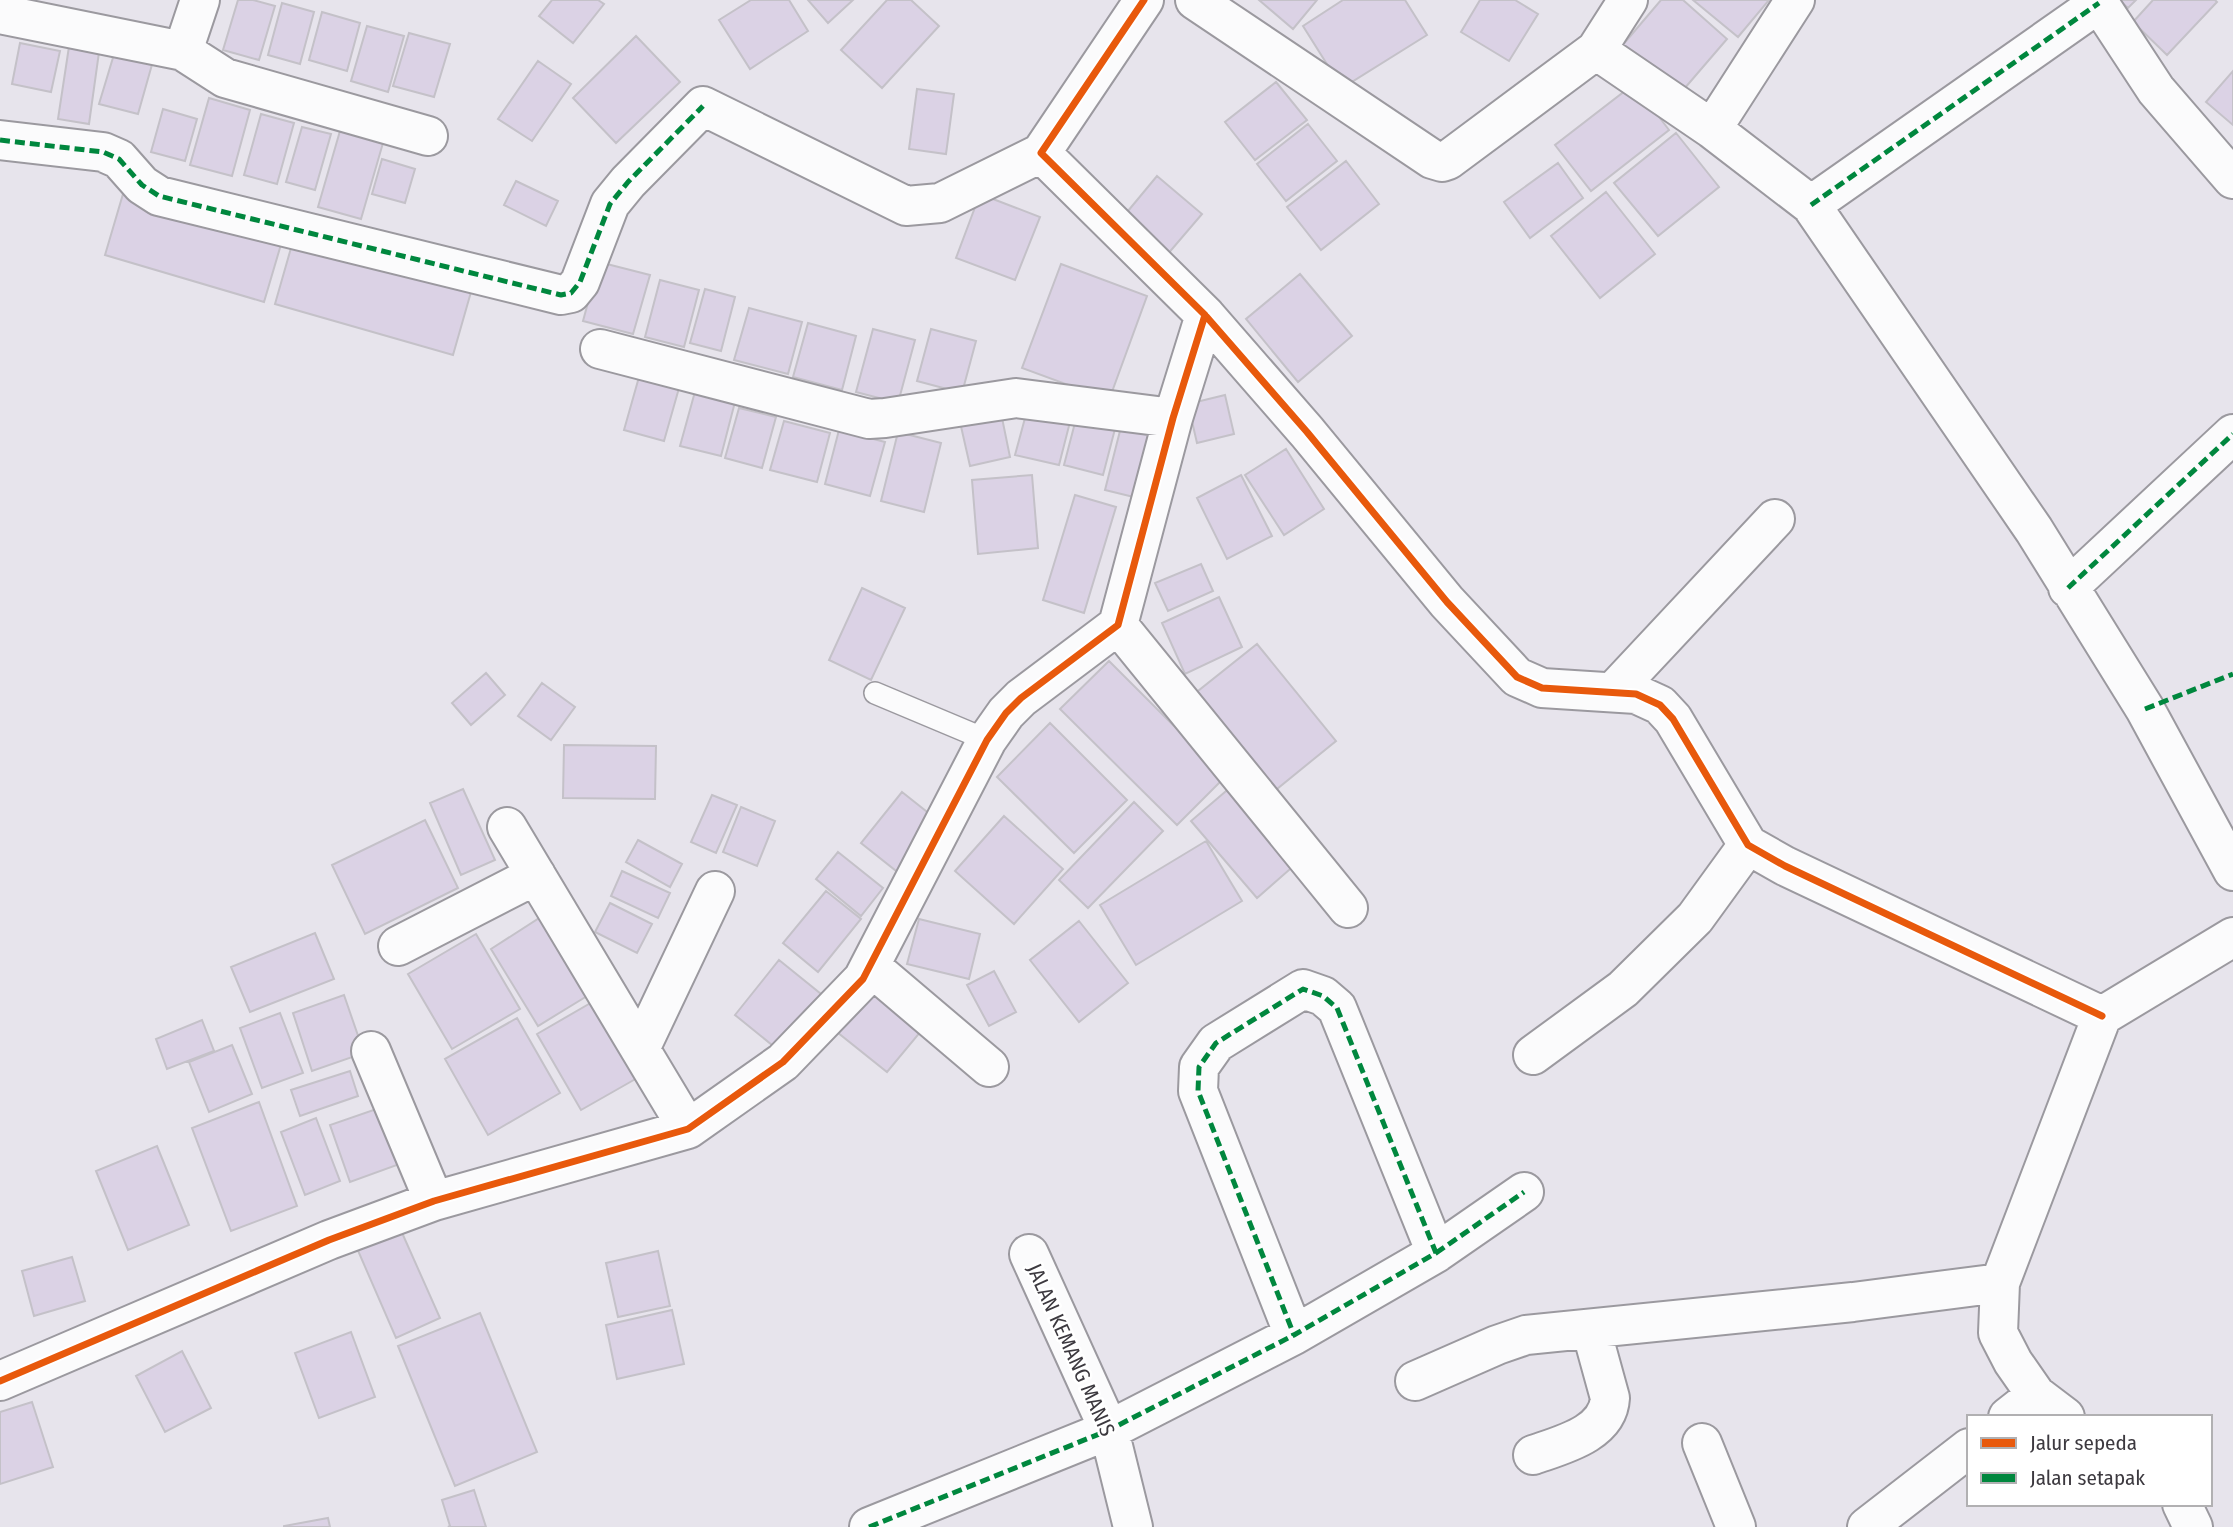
<svg xmlns="http://www.w3.org/2000/svg" width="2233" height="1527" font-family="'Fira Sans Condensed',sans-serif">
<style>
.building{fill:#dbd2e5;stroke:#c4c1c8;stroke-width:2}
.lines{fill:none;stroke-linecap:round;stroke-linejoin:round}
.service-casing{stroke:#9b999f;stroke-width:24}
.minor-casing{stroke:#9b999f;stroke-width:42}
.service{stroke:#fbfbfc;stroke-width:21}
.minor{stroke:#fbfbfc;stroke-width:38}
.quiet{stroke:#00873e;stroke-width:5;stroke-dasharray:10 5;stroke-linecap:butt}
.cycleway-casing{stroke:#fff;stroke-width:11}
.cycleway{stroke:#e8590c;stroke-width:7}
.labels{text-anchor:middle;stroke-width:5;stroke-linejoin:round;paint-order:stroke}
.street-label{font-size:21px;fill:#3c393f;stroke:#fff}
</style>
<rect width="100%" height="100%" fill="#e7e4ec"/>
<!-- building -->
<path class="building" d="M 238,0 L 253,0 L 275,6 L 259,60 L 223,50 Z
M 552,0 L 598,0 L 604,4 L 573,43 L 539,16 Z
M 751,0 L 789,0 L 808,31 L 750,69 L 719,20 Z
M 808,0 L 853,0 L 828,23 Z
M 887,0 L 911,0 L 939,26 L 882,88 L 841,50 Z
M 1259,0 L 1317,0 L 1293,29 Z
M 1343,0 L 1405,0 L 1427,35 L 1342,88 L 1303,26 Z
M 1480,0 L 1515,0 L 1538,14 L 1509,61 L 1461,32 Z
M 1661,0 L 1683,0 L 1727,39 L 1678,96 L 1621,47 Z
M 1693,0 L 1769,0 L 1738,37 Z
M 2119,0 L 2136,0 L 2128,8 Z
M 2153,0 L 2215,0 L 2217,2 L 2167,55 L 2133,22 Z
M 282,3 L 314,12 L 300,64 L 268,55 Z
M 322,12 L 360,23 L 347,71 L 309,60 Z
M 367,26 L 404,36 L 388,92 L 351,81 Z
M 409,33 L 450,44 L 434,97 L 393,86 Z
M 636,36 L 680,82 L 616,143 L 573,98 Z
M 70,40 L 100,45 L 89,124 L 58,119 Z
M 20,43 L 60,51 L 51,92 L 12,84 Z
M 115,51 L 153,61 L 138,114 L 99,104 Z
M 538,61 L 571,84 L 532,141 L 498,119 Z
M 2233,71 L 2233,125 L 2206,102 Z
M 1276,82 L 1307,120 L 1255,160 L 1225,122 Z
M 1634,84 L 1669,130 L 1591,191 L 1555,145 Z
M 917,89 L 954,94 L 946,154 L 909,149 Z
M 209,98 L 250,110 L 232,176 L 190,165 Z
M 163,109 L 197,119 L 185,161 L 151,152 Z
M 261,114 L 294,123 L 277,184 L 244,175 Z
M 342,124 L 385,136 L 361,219 L 318,207 Z
M 1308,124 L 1337,161 L 1286,201 L 1257,164 Z
M 302,127 L 331,134 L 315,190 L 286,182 Z
M 1676,133 L 1719,187 L 1658,236 L 1614,183 Z
M 382,159 L 415,169 L 405,203 L 372,194 Z
M 1346,161 L 1379,204 L 1321,250 L 1287,207 Z
M 1558,163 L 1583,198 L 1530,238 L 1504,202 Z
M 1157,176 L 1202,214 L 1167,255 L 1123,217 Z
M 516,181 L 558,201 L 546,226 L 504,205 Z
M 1606,192 L 1655,254 L 1600,298 L 1551,236 Z
M 123,194 L 282,241 L 264,302 L 105,255 Z
M 980,194 L 1040,217 L 1015,280 L 956,258 Z
M 293,241 L 471,292 L 453,355 L 275,304 Z
M 599,262 L 650,275 L 633,334 L 583,321 Z
M 1061,264 L 1147,296 L 1109,400 L 1022,368 Z
M 1300,274 L 1352,336 L 1298,382 L 1246,319 Z
M 660,280 L 699,290 L 684,347 L 645,337 Z
M 705,289 L 735,297 L 721,351 L 690,343 Z
M 749,308 L 802,322 L 788,374 L 734,360 Z
M 808,323 L 856,336 L 842,390 L 793,377 Z
M 873,329 L 915,340 L 898,403 L 856,392 Z
M 931,329 L 976,341 L 962,393 L 917,381 Z
M 641,370 L 681,381 L 664,441 L 624,430 Z
M 696,388 L 736,398 L 721,456 L 680,446 Z
M 1225,395 L 1234,434 L 1197,443 L 1188,404 Z
M 1028,407 L 1071,418 L 1059,465 L 1015,455 Z
M 739,408 L 776,417 L 762,468 L 725,458 Z
M 1001,413 L 1010,457 L 970,466 L 960,422 Z
M 1077,415 L 1116,425 L 1103,475 L 1064,465 Z
M 784,421 L 830,433 L 817,482 L 770,470 Z
M 1122,423 L 1163,433 L 1146,500 L 1105,490 Z
M 839,430 L 885,442 L 870,496 L 825,484 Z
M 898,432 L 941,443 L 924,512 L 881,501 Z
M 1286,449 L 1324,509 L 1284,535 L 1245,475 Z
M 1032,475 L 1038,548 L 978,554 L 972,480 Z
M 1241,475 L 1272,536 L 1227,559 L 1197,498 Z
M 1075,495 L 1116,507 L 1084,613 L 1043,600 Z
M 1201,564 L 1213,591 L 1168,611 L 1155,583 Z
M 862,588 L 905,608 L 871,680 L 829,660 Z
M 1219,597 L 1242,647 L 1185,674 L 1162,623 Z
M 1257,644 L 1336,741 L 1272,793 L 1193,695 Z
M 1109,661 L 1225,777 L 1177,825 L 1060,709 Z
M 486,673 L 505,695 L 471,725 L 452,703 Z
M 542,683 L 575,707 L 551,740 L 518,716 Z
M 1050,723 L 1127,800 L 1074,853 L 997,777 Z
M 564,745 L 656,746 L 655,799 L 563,798 Z
M 1232,786 L 1297,863 L 1257,898 L 1191,821 Z
M 463,789 L 495,860 L 461,875 L 430,803 Z
M 902,792 L 941,823 L 900,874 L 861,843 Z
M 712,795 L 737,805 L 716,853 L 691,842 Z
M 1134,802 L 1163,831 L 1088,908 L 1059,880 Z
M 741,807 L 775,821 L 757,866 L 723,852 Z
M 1004,816 L 1063,869 L 1014,924 L 955,871 Z
M 425,820 L 458,888 L 365,934 L 332,865 Z
M 638,840 L 682,864 L 670,887 L 626,862 Z
M 1206,841 L 1242,901 L 1136,965 L 1100,905 Z
M 838,852 L 883,888 L 861,916 L 816,879 Z
M 622,871 L 670,893 L 658,918 L 611,896 Z
M 826,891 L 861,919 L 818,972 L 783,943 Z
M 610,903 L 652,924 L 637,953 L 595,932 Z
M 544,915 L 592,993 L 538,1026 L 491,949 Z
M 919,919 L 980,934 L 969,979 L 907,964 Z
M 1079,921 L 1128,983 L 1079,1022 L 1030,960 Z
M 315,933 L 334,979 L 250,1012 L 231,967 Z
M 476,934 L 520,1009 L 452,1049 L 408,974 Z
M 779,960 L 821,994 L 777,1049 L 735,1015 Z
M 994,971 L 1016,1012 L 989,1026 L 967,985 Z
M 872,989 L 922,1030 L 887,1072 L 837,1032 Z
M 344,995 L 364,1053 L 312,1071 L 293,1013 Z
M 594,1001 L 639,1077 L 581,1110 L 537,1034 Z
M 280,1013 L 303,1073 L 262,1088 L 240,1028 Z
M 517,1018 L 560,1093 L 488,1135 L 445,1059 Z
M 202,1020 L 214,1051 L 167,1069 L 156,1039 Z
M 232,1045 L 252,1094 L 209,1112 L 189,1062 Z
M 350,1071 L 358,1096 L 300,1116 L 291,1090 Z
M 259,1102 L 297,1206 L 231,1231 L 192,1128 Z
M 388,1105 L 408,1161 L 350,1182 L 330,1125 Z
M 316,1118 L 340,1181 L 305,1195 L 281,1132 Z
M 157,1146 L 189,1225 L 128,1250 L 96,1171 Z
M 399,1226 L 440,1318 L 396,1338 L 356,1246 Z
M 658,1251 L 670,1306 L 618,1317 L 606,1263 Z
M 72,1257 L 85,1301 L 34,1316 L 22,1271 Z
M 672,1310 L 684,1364 L 617,1379 L 606,1325 Z
M 480,1313 L 537,1452 L 455,1486 L 398,1346 Z
M 351,1332 L 375,1397 L 319,1418 L 295,1353 Z
M 182,1351 L 211,1408 L 165,1432 L 136,1376 Z
M 32,1402 L 53,1467 L 0,1484 L 0,1412 Z
M 474,1490 L 486,1527 L 448,1527 L 450,1526 L 442,1500 Z
M 328,1518 L 330,1527 L 284,1527 L 284,1526 Z"/>
<g class="lines">
<defs>
<path id="service" d="M 875,693 L 987,740"/>
<path id="minor" d="M 1144,0 L 1041,153 L 1205,315 L 1307,432 L 1447,602 L 1517,677 L 1542,688 L 1636,694 L 1660,705 L 1673,719 L 1748,845 L 1785,866 L 2102,1016
M 1195,0 L 1432,159 L 1442,162 L 1448,160 L 1596,50 L 1712,129 L 1811,205 L 2034,530 L 2145,709 L 2233,871
M 2097,0 L 2156,90 L 2233,179
M 0,14 L 183,51 L 225,78 L 428,136
M 1596,50 L 1628,0
M 183,51 L 200,0
M 1712,129 L 1795,0
M 0,140 L 103,152 L 119,159 L 142,185 L 159,196 L 561,295 L 571,293 L 580,282 L 610,204 L 628,182 L 703,106 L 906,206 L 940,203 L 1041,153
M 1811,205 L 2099,3
M 600,349 L 869,419 L 885,418 L 1016,398 L 1173,418
M 2068,588 L 2233,434
M 1118,625 L 1348,908
M 1613,692 L 1775,519
M 507,827 L 640,1049
M 398,946 L 536,875
M 870,966 L 989,1067
M 371,1051 L 434,1201
M 1533,1055 L 1623,989 L 1695,918 L 1748,845
M 688,1129 L 640,1049 L 715,891
M 1436,1253 L 1524,1192
M 1029,1254 L 1109,1430 L 1133,1527
M 0,1381 L 329,1240 L 434,1201 L 688,1129 L 783,1062 L 863,979 L 987,740 L 1006,713 L 1021,698 L 1118,625 L 1173,418 L 1205,315
M 1415,1381 L 1497,1345 L 1526,1335 L 1853,1302 L 2000,1283
M 2008,1417 L 2036,1395
M 2065,1417 L 2036,1395 L 2013,1362 L 1998,1333 L 2000,1283 L 2102,1016 L 2233,937
M 1702,1443 L 1736,1527
M 1533,1455 C 1561,1445 1608,1434 1610,1398 L 1591,1329
M 2182,1504 L 2193,1527
M 869,1527 L 1109,1430 L 1294,1335 L 1436,1253 L 1337,1008 L 1323,996 L 1303,989 L 1216,1043 L 1199,1067 L 1198,1091 L 1294,1335
M 1867,1527 L 1969,1448"/>
</defs>
<!-- service casing -->
<use href="#service" class="service-casing"/>
<!-- minor casing -->
<use href="#minor" class="minor-casing"/>
<!-- service -->
<use href="#service" class="service"/>
<!-- minor -->
<use href="#minor" class="minor"/>
<!-- quiet -->
<path class="quiet" d="M 0,140 L 103,152 L 119,159 L 142,185 L 159,196 L 561,295 L 571,293 L 580,282 L 610,204 L 628,182 L 703,106
M 1811,205 L 2099,3
M 2068,588 L 2233,434
M 2145,709 L 2233,674
M 1436,1253 L 1524,1192
M 869,1527 L 1109,1430 L 1294,1335 L 1436,1253 L 1337,1008 L 1323,996 L 1303,989 L 1216,1043 L 1199,1067 L 1198,1091 L 1294,1335"/>
<defs>
<path id="cycleway" d="M 1144,0 L 1041,153 L 1205,315 L 1307,432 L 1447,602 L 1517,677 L 1542,688 L 1636,694 L 1660,705 L 1673,719 L 1748,845 L 1785,866 L 2102,1016
M 0,1381 L 329,1240 L 434,1201 L 688,1129 L 783,1062 L 863,979 L 987,740 L 1006,713 L 1021,698 L 1118,625 L 1173,418 L 1205,315"/>
</defs>
<!-- cycleway casing -->
<use href="#cycleway" class="cycleway-casing"/>
<!-- cycleway -->
<use href="#cycleway" class="cycleway"/>
</g>
<g class="labels">
<!-- street labels -->
<g class="street-label">
<text transform="translate(1071 1350) rotate(66)" y="7">JALAN KEMANG MANIS</text>
</g>
</g>
<!-- legend -->
<rect x="1967" y="1415" width="245" height="91" fill="#ffffff" stroke="#b1b0b2" stroke-width="2"/>
<rect x="1981" y="1438" width="35" height="10" fill="#e8590c" stroke="#b1b0b2" stroke-width="2"/>
<text x="2030" y="1450" font-size="21" fill="#3c393f">Jalur sepeda</text>
<rect x="1981" y="1473" width="35" height="10" fill="#00873e" stroke="#b1b0b2" stroke-width="2"/>
<text x="2030" y="1485" font-size="21" fill="#3c393f">Jalan setapak</text>
</svg>
